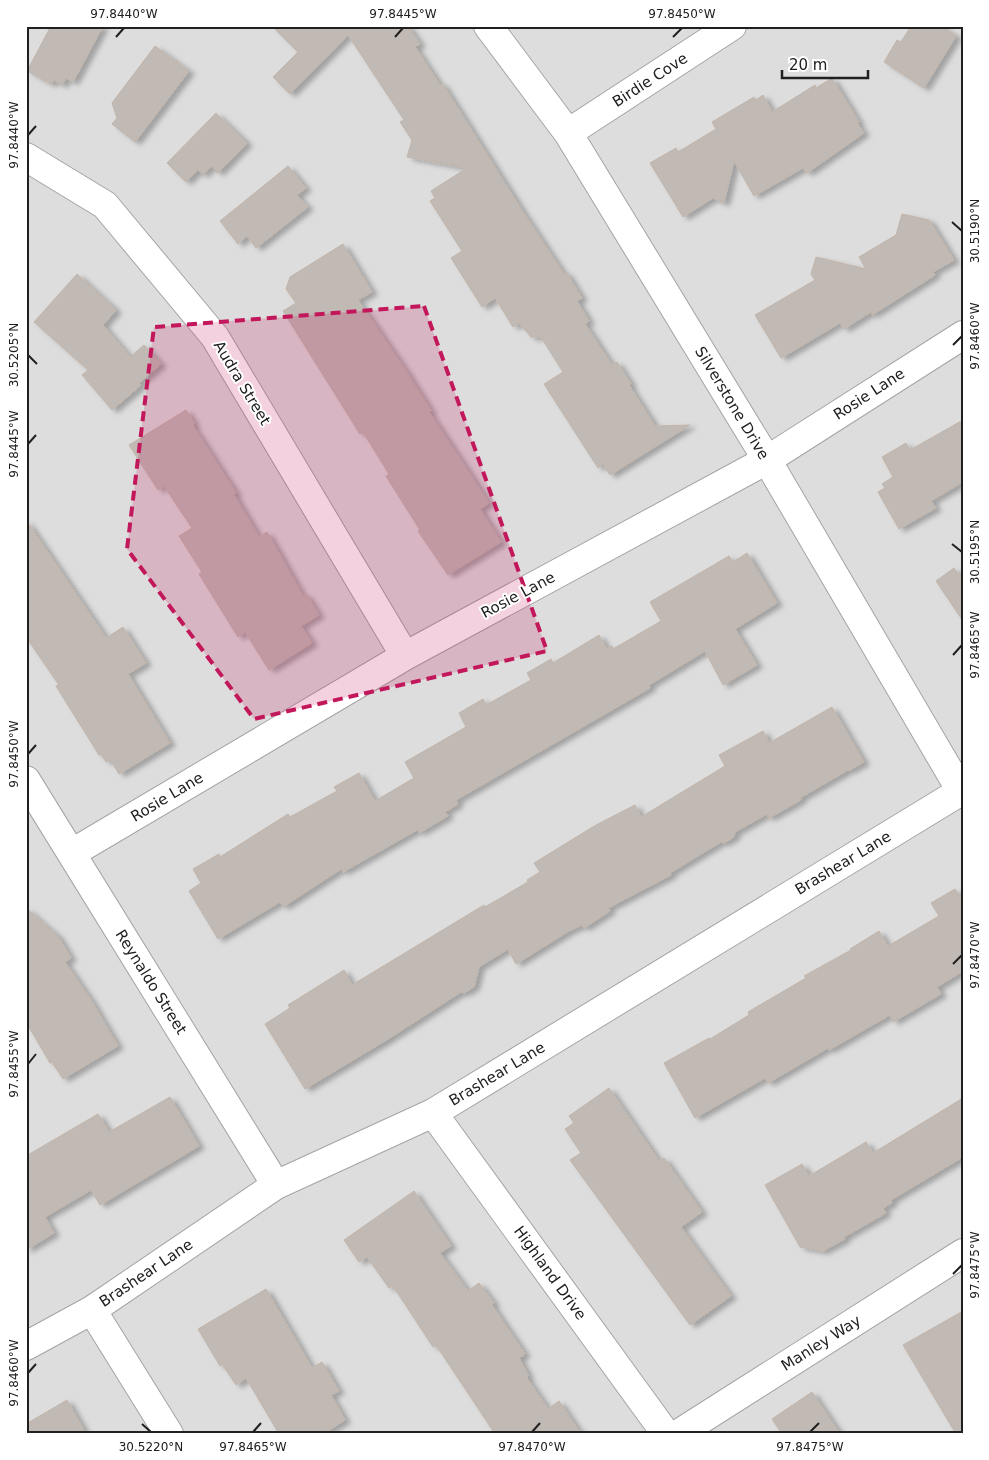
<svg xmlns="http://www.w3.org/2000/svg" width="989" height="1460" font-family="'DejaVu Sans',sans-serif">
<style>
.residential{fill:#dedddd}
.building{fill:#c1b9b4;stroke:#c1b5aa;filter:url(#shadow)}
.lines{fill:none;stroke-linecap:round;stroke-linejoin:round}
.minor-casing{stroke:#a4a4a4;stroke-width:30}
.minor{stroke:#fff;stroke-width:28}
.marked{fill:#c2185b;fill-opacity:0.2;stroke:#c2185b;stroke-width:4;stroke-dasharray:10 6;stroke-linejoin:round}
.ticks{fill:none;stroke:#202020;stroke-width:2}
.labels{text-anchor:middle;stroke-width:4;stroke-linejoin:round;paint-order:stroke}
.street-label{font-size:15px;fill:#202020;stroke:#fff}
.neatline{fill:none;stroke:#202020;stroke-width:2}
.ticks-label{font-size:12px;text-anchor:middle;fill:#202020}
</style>
<defs>
<filter id="shadow"><feDropShadow dx="5.5" dy="3" stdDeviation="2.5" flood-color="#0004"/></filter>
</defs>
<rect width="100%" height="100%" fill="#f0ede7"/>
<!-- residential -->
<path class="residential" d="M 26,26 L 963,26 L 963,1434 L 26,1434 Z"/>
<!-- building -->
<path class="building" d="M 51,26 L 103,26 L 73,82 L 66,78 L 62,85 L 54,80 L 51,84 L 27,71 Z
M 272,26 L 408,26 L 420,44 L 415,47 L 440,85 L 442,83 L 523,212 L 564,274 L 566,272 L 582,298 L 577,301 L 589,321 L 585,324 L 612,365 L 617,362 L 631,384 L 629,385 L 655,426 L 690,425 L 610,475 L 603,464 L 598,468 L 544,384 L 563,372 L 541,337 L 531,337 L 519,323 L 513,327 L 495,298 L 482,307 L 451,258 L 462,251 L 430,201 L 435,198 L 431,191 L 467,168 L 407,157 L 412,140 L 400,122 L 404,120 L 348,35 L 290,94 L 273,77 L 298,52 Z
M 911,26 L 941,26 L 956,36 L 924,88 L 884,62 L 897,40 L 901,42 Z
M 155,46 L 189,71 L 135,142 L 112,124 L 117,118 L 112,103 Z
M 832,78 L 859,122 L 857,123 L 864,133 L 807,173 L 803,168 L 754,196 L 734,161 L 724,203 L 713,198 L 683,217 L 650,163 L 676,148 L 678,152 L 716,129 L 712,122 L 754,97 L 756,100 L 763,95 L 772,112 L 815,85 L 816,88 Z
M 216,113 L 247,143 L 218,173 L 211,166 L 203,175 L 198,170 L 186,182 L 167,163 Z
M 288,166 L 306,188 L 297,195 L 308,207 L 256,248 L 247,236 L 238,244 L 220,221 Z
M 902,214 L 929,220 L 954,260 L 933,272 L 935,275 L 872,315 L 871,312 L 844,329 L 840,323 L 781,358 L 755,315 L 815,280 L 811,274 L 816,257 L 866,269 L 859,257 L 896,235 Z
M 343,244 L 372,292 L 358,300 L 406,371 L 431,411 L 429,412 L 489,503 L 480,509 L 501,542 L 448,575 L 418,531 L 420,530 L 386,476 L 389,474 L 363,432 L 360,434 L 283,311 L 296,303 L 286,289 L 290,277 Z
M 77,274 L 116,310 L 103,325 L 130,357 L 144,345 L 161,364 L 139,383 L 141,385 L 112,410 L 82,375 L 88,370 L 34,322 Z
M 186,410 L 194,423 L 193,426 L 236,493 L 234,495 L 259,537 L 267,532 L 303,596 L 306,594 L 319,615 L 301,626 L 312,643 L 269,670 L 245,632 L 238,637 L 199,574 L 202,572 L 179,536 L 192,528 L 164,486 L 158,490 L 129,445 Z
M 963,420 L 963,482 L 931,501 L 936,508 L 899,529 L 878,492 L 885,488 L 882,484 L 893,477 L 882,457 L 906,443 L 910,450 Z
M 26,520 L 106,638 L 123,627 L 146,663 L 128,674 L 170,743 L 119,774 L 110,759 L 106,762 L 101,754 L 99,755 L 56,686 L 59,685 L 26,637 Z
M 747,553 L 777,603 L 735,629 L 757,665 L 723,685 L 705,651 L 649,685 L 650,688 L 456,800 L 458,804 L 445,812 L 448,816 L 419,833 L 419,830 L 417,830 L 343,872 L 341,869 L 283,907 L 280,902 L 218,939 L 189,891 L 201,883 L 193,869 L 219,854 L 220,857 L 288,814 L 290,817 L 337,791 L 334,787 L 359,773 L 375,801 L 414,778 L 405,762 L 466,727 L 459,713 L 483,699 L 486,705 L 531,680 L 527,673 L 551,659 L 553,663 L 599,635 L 607,649 L 612,646 L 613,649 L 661,621 L 650,602 L 729,556 L 733,562 Z
M 954,568 L 963,580 L 963,621 L 936,581 Z
M 832,707 L 864,762 L 850,770 L 848,770 L 800,798 L 801,800 L 769,818 L 767,814 L 735,832 L 734,837 L 724,843 L 721,842 L 670,873 L 671,875 L 608,908 L 610,911 L 584,928 L 582,925 L 569,931 L 516,964 L 508,949 L 479,967 L 474,987 L 464,993 L 461,992 L 385,1041 L 305,1089 L 265,1024 L 290,1008 L 288,1005 L 344,970 L 352,985 L 484,905 L 485,907 L 528,882 L 527,880 L 540,872 L 534,863 L 596,825 L 635,805 L 641,817 L 725,766 L 719,755 L 763,731 L 769,743 Z
M 955,889 L 963,901 L 963,971 L 937,987 L 941,994 L 893,1022 L 890,1015 L 829,1050 L 828,1048 L 768,1083 L 765,1078 L 695,1118 L 664,1063 L 709,1038 L 710,1039 L 749,1015 L 748,1012 L 806,978 L 804,976 L 851,950 L 850,949 L 879,931 L 888,946 L 939,916 L 931,903 Z
M 26,908 L 58,936 L 71,958 L 65,962 L 91,1000 L 118,1046 L 63,1079 L 52,1062 L 50,1063 L 26,1022 Z
M 609,1088 L 659,1161 L 664,1158 L 702,1212 L 681,1227 L 731,1296 L 690,1325 L 570,1160 L 581,1153 L 565,1129 L 574,1123 L 569,1116 Z
M 170,1097 L 199,1146 L 100,1205 L 91,1190 L 45,1217 L 54,1233 L 26,1250 L 26,1156 L 98,1114 L 109,1132 Z
M 963,1098 L 963,1157 L 891,1200 L 892,1203 L 883,1208 L 886,1213 L 844,1237 L 845,1239 L 823,1251 L 800,1247 L 765,1185 L 802,1164 L 809,1176 L 866,1142 L 873,1153 Z
M 414,1191 L 451,1246 L 440,1253 L 468,1291 L 479,1283 L 494,1303 L 492,1305 L 525,1354 L 519,1358 L 528,1375 L 527,1378 L 548,1409 L 559,1401 L 581,1434 L 495,1434 L 436,1345 L 433,1347 L 393,1286 L 389,1288 L 367,1257 L 359,1262 L 344,1240 Z
M 266,1289 L 312,1368 L 322,1362 L 339,1391 L 331,1395 L 345,1420 L 323,1434 L 279,1434 L 246,1378 L 236,1385 L 222,1364 L 220,1366 L 198,1329 Z
M 963,1311 L 963,1434 L 956,1434 L 903,1345 Z
M 812,1392 L 840,1434 L 782,1434 L 772,1419 Z
M 67,1400 L 86,1434 L 26,1434 L 26,1424 Z"/>
<g class="lines">
<defs>
<path id="minor" d="M 488,26 L 568,133 L 767,460 L 961,791
M 568,133 L 732,26
M 26,157 L 105,205 L 215,337 L 405,656
M 26,780 L 276,1185
M 72,853 L 405,656 L 767,460 L 963,335
M 433,1113 L 666,1434
M 92,1310 L 169,1434
M 26,1346 L 92,1310 L 276,1185 L 433,1113 L 963,790
M 678,1434 L 963,1253"/>
</defs>
<!-- minor casing -->
<use href="#minor" class="minor-casing"/>
<!-- minor -->
<use href="#minor" class="minor"/>
</g>
<!-- marked area -->
<path class="marked" d="M 424,306 L 547,651 L 254,719 L 127,549 L 154,327 Z"/>
<!-- ticks -->
<path class="ticks" d="M 116,37 L 124,28M 395,37 L 403,28M 673,37 L 682,28M 28,135 L 36,126M 952,222 L 962,231M 953,345 L 962,336M 28,355 L 37,364M 28,444 L 36,435M 952,544 L 962,552M 953,655 L 962,645M 28,754 L 36,745M 953,964 L 962,955M 28,1064 L 36,1054M 953,1274 L 962,1265M 28,1373 L 36,1364M 142,1424 L 151,1432M 253,1432 L 261,1423M 532,1432 L 540,1423M 810,1432 L 819,1423"/>
<g class="labels">
<!-- street labels -->
<g class="street-label">
<text transform="translate(650 80) rotate(-33)" y="5">Birdie Cove</text>
<text transform="translate(242 383) rotate(59)" y="5">Audra Street</text>
<text transform="translate(869 394) rotate(-33)" y="5">Rosie Lane</text>
<text transform="translate(732 403) rotate(59)" y="5">Silverstone Drive</text>
<text transform="translate(518 595) rotate(-28)" y="5">Rosie Lane</text>
<text transform="translate(167 797) rotate(-31)" y="5">Rosie Lane</text>
<text transform="translate(843 863) rotate(-31)" y="5">Brashear Lane</text>
<text transform="translate(151 982) rotate(58)" y="5">Reynaldo Street</text>
<text transform="translate(497 1074) rotate(-31)" y="5">Brashear Lane</text>
<text transform="translate(146 1273) rotate(-34)" y="5">Brashear Lane</text>
<text transform="translate(550 1273) rotate(54)" y="5">Highland Drive</text>
<text transform="translate(821 1343) rotate(-32)" y="5">Manley Way</text>
</g>
</g>
<!-- border -->
<rect width="989" height="1460" fill="none" stroke="#ffffff" stroke-width="55"/>
<!-- scale -->
<path d="M782 70v8h86v-8" fill="none" stroke="#202020" stroke-width="2.5"/>
<text x="789" y="70" font-size="15" fill="#202020" stroke="#ffffff" stroke-width="4" paint-order="stroke">20 m</text>
<rect x="28" y="28" width="934" height="1404" class="neatline"/>
<g class="ticks-label">
<text x="124" y="18">97.8440°W</text>
<text x="403" y="18">97.8445°W</text>
<text x="682" y="18">97.8450°W</text>
<text transform="translate(14 135) rotate(-90)" y="4">97.8440°W</text>
<text transform="translate(975 231) rotate(-90)" y="4">30.5190°N</text>
<text transform="translate(975 336) rotate(-90)" y="4">97.8460°W</text>
<text transform="translate(14 355) rotate(-90)" y="4">30.5205°N</text>
<text transform="translate(14 444) rotate(-90)" y="4">97.8445°W</text>
<text transform="translate(975 552) rotate(-90)" y="4">30.5195°N</text>
<text transform="translate(975 645) rotate(-90)" y="4">97.8465°W</text>
<text transform="translate(14 754) rotate(-90)" y="4">97.8450°W</text>
<text transform="translate(975 955) rotate(-90)" y="4">97.8470°W</text>
<text transform="translate(14 1064) rotate(-90)" y="4">97.8455°W</text>
<text transform="translate(975 1265) rotate(-90)" y="4">97.8475°W</text>
<text transform="translate(14 1373) rotate(-90)" y="4">97.8460°W</text>
<text x="151" y="1451">30.5220°N</text>
<text x="253" y="1451">97.8465°W</text>
<text x="532" y="1451">97.8470°W</text>
<text x="810" y="1451">97.8475°W</text>
</g>
</svg>
